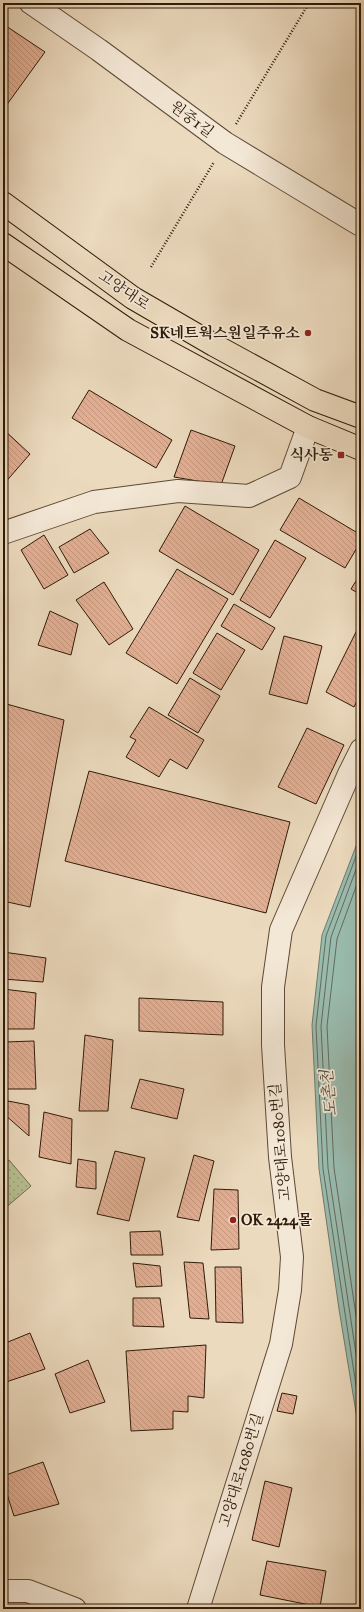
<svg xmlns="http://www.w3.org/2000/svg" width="364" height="1612" font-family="'IM FELL Great Primer','Noto Serif KR',serif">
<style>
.grass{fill:url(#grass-dots);stroke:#736d4d}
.water{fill:#99bbae;stroke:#6f7b6c}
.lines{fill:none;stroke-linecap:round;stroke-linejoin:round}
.shore{stroke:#646a5b;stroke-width:1}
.building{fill:url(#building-back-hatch);stroke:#2f1a08}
.minor-casing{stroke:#5e4a36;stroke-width:24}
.major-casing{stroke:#2f1a08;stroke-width:24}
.path{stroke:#2f1a08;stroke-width:2.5;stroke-dasharray:1 2;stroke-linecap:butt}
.minor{stroke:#f3e7d5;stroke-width:22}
.major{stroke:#ecdabe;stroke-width:22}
.poi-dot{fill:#8f2418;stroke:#f3e7d5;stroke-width:1.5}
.labels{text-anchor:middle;stroke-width:3.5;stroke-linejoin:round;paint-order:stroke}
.street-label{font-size:15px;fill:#2f1a08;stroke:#f3e7d5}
.poi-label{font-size:15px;font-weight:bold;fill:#2f1a08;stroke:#f3e7d5;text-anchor:end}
.water-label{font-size:16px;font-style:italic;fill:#4f4a3a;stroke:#f3e7d5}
</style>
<defs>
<pattern id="grass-dots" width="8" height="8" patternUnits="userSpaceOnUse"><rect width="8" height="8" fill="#b7c092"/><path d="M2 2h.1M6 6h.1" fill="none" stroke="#9ea47c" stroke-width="1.8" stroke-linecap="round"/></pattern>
<pattern id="building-back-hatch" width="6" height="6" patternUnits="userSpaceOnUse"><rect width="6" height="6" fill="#e3af94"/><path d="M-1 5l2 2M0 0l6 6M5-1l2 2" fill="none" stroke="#c3967e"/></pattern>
</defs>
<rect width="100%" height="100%" fill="#ecdabe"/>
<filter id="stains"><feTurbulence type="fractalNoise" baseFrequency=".005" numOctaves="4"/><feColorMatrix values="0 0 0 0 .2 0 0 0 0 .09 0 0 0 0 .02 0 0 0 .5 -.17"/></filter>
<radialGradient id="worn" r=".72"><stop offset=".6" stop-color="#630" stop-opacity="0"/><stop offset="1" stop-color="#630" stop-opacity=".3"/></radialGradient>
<!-- grass -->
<path class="grass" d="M 9,1160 L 31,1186 L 3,1210 L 3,1163 Z"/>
<!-- water -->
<path class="water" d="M 361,833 L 361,1443 L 339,1309 L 319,1169 L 312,1025 L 322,935 Z"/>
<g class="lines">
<!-- shore -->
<path class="shore" d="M 361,843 L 326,936 L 316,1026 L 323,1169 L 361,1418
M 361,856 L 331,937 L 321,1026 L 328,1168 L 361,1387
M 361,873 L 337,939 L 327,1026 L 334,1168 L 361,1349"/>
</g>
<!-- building -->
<path class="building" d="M 3,24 L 45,52 L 3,110 Z
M 89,390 L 172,440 L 156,468 L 72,418 Z
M 3,429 L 30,454 L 3,485 Z
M 191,430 L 235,446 L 221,485 L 174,477 Z
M 299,498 L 361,535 L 361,541 L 345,568 L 280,530 Z
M 185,506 L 259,550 L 233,595 L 159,551 Z
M 90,529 L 109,553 L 74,573 L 59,547 Z
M 44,535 L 68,575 L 44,589 L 21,550 Z
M 275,540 L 306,558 L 270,618 L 240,600 Z
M 177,569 L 228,599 L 177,684 L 126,653 Z
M 361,573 L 361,595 L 351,589 Z
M 104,582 L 133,629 L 109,645 L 76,600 Z
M 234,604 L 275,628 L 262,650 L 221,626 Z
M 50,611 L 78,624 L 71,655 L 38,645 Z
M 361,622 L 361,693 L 354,707 L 326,692 Z
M 217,633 L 245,650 L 221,690 L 193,673 Z
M 284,636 L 322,646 L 307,704 L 269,694 Z
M 190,678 L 220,696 L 198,733 L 168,715 Z
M 3,703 L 64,720 L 30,907 L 3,901 Z
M 149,707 L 204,740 L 187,769 L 170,759 L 159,777 L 126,757 L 136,740 L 130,737 Z
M 307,728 L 344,745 L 316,804 L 278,787 Z
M 89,771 L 290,822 L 266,913 L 65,861 Z
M 3,952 L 46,958 L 43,982 L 3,979 Z
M 3,989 L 36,993 L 34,1029 L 3,1029 Z
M 139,998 L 223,1002 L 223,1035 L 139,1031 Z
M 85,1035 L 113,1040 L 108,1111 L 79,1111 Z
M 34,1041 L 36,1089 L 6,1089 L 5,1042 Z
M 140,1079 L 184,1089 L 177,1119 L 131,1108 Z
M 8,1101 L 29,1105 L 29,1136 L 4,1114 Z
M 44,1112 L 72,1119 L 71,1164 L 39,1157 Z
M 115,1151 L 145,1158 L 129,1221 L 97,1214 Z
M 194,1155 L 214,1161 L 199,1221 L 177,1217 Z
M 78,1159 L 96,1162 L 96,1189 L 76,1187 Z
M 214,1189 L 238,1190 L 239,1249 L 211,1250 Z
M 160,1231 L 163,1255 L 131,1255 L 130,1232 Z
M 184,1262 L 203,1263 L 209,1319 L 190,1318 Z
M 133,1263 L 160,1266 L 162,1286 L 136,1287 Z
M 215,1267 L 241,1267 L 243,1323 L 216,1322 Z
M 133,1298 L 160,1298 L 164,1327 L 133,1326 Z
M 30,1333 L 45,1369 L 3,1383 L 3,1344 Z
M 206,1345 L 204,1398 L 188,1396 L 188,1412 L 173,1411 L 173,1429 L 131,1431 L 126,1351 Z
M 88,1360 L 105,1402 L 70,1413 L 55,1374 Z
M 282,1393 L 297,1396 L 293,1414 L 277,1411 Z
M 43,1462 L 59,1504 L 14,1516 L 3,1482 L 3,1476 Z
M 265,1481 L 292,1488 L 279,1547 L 252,1540 Z
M 267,1561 L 326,1571 L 320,1607 L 260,1595 Z
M 231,1605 L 245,1609 L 230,1609 Z"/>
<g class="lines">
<defs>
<path id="minor" d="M 31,3 L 99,50 L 225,143 L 359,224 L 361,223
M 3,533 L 94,502 L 178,491 L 249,496 L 290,477 L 308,427
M 3,1591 L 28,1591 L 75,1609
M 198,1609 L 281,1344 L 290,1290 L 292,1257 L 280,1157 L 273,1045 L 273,987 L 281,930 L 349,774 L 361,750"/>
<path id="major" d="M 3,203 L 133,298 L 214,345 L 315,400 L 361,417
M 3,244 L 128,330 L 308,427 L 361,449"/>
</defs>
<!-- minor casing -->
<use href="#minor" class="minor-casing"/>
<!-- major casing -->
<use href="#major" class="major-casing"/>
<!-- path -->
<path class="path" d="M 236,124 L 309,3
M 151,267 L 214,162"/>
<!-- minor -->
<use href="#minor" class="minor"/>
<!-- major -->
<use href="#major" class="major"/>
</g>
<!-- markers -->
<g class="poi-dot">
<circle cx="308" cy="333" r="4"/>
<rect x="337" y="451" width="8" height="8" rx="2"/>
<circle cx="233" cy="1220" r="4"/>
</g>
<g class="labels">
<!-- street labels -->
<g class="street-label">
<text transform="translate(192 119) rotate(37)" y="5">원중1길</text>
<text transform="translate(124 290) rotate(34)" y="5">고양대로</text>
<text transform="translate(280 1142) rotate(-95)" y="5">고양대로1080번길</text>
<text transform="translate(241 1470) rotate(-73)" y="5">고양대로1080번길</text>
</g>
<!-- poi labels -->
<g class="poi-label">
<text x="300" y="338">SK네트웍스원일주유소</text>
<text x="333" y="460">식사동</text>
<text x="241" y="1225" text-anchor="start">OK 2424몰</text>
</g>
<!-- water labels -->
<g class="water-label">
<text transform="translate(328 1093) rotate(-96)" y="6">도촌천</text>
</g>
</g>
<!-- margin -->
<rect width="364" height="1612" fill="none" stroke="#ecdabe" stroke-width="16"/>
<rect x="4" y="4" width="356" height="1604" fill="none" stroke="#2f1a08" stroke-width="2"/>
<rect x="8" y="8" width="348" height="1596" fill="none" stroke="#2f1a08"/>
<rect width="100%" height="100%" filter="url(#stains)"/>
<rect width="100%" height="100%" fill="url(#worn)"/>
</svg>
